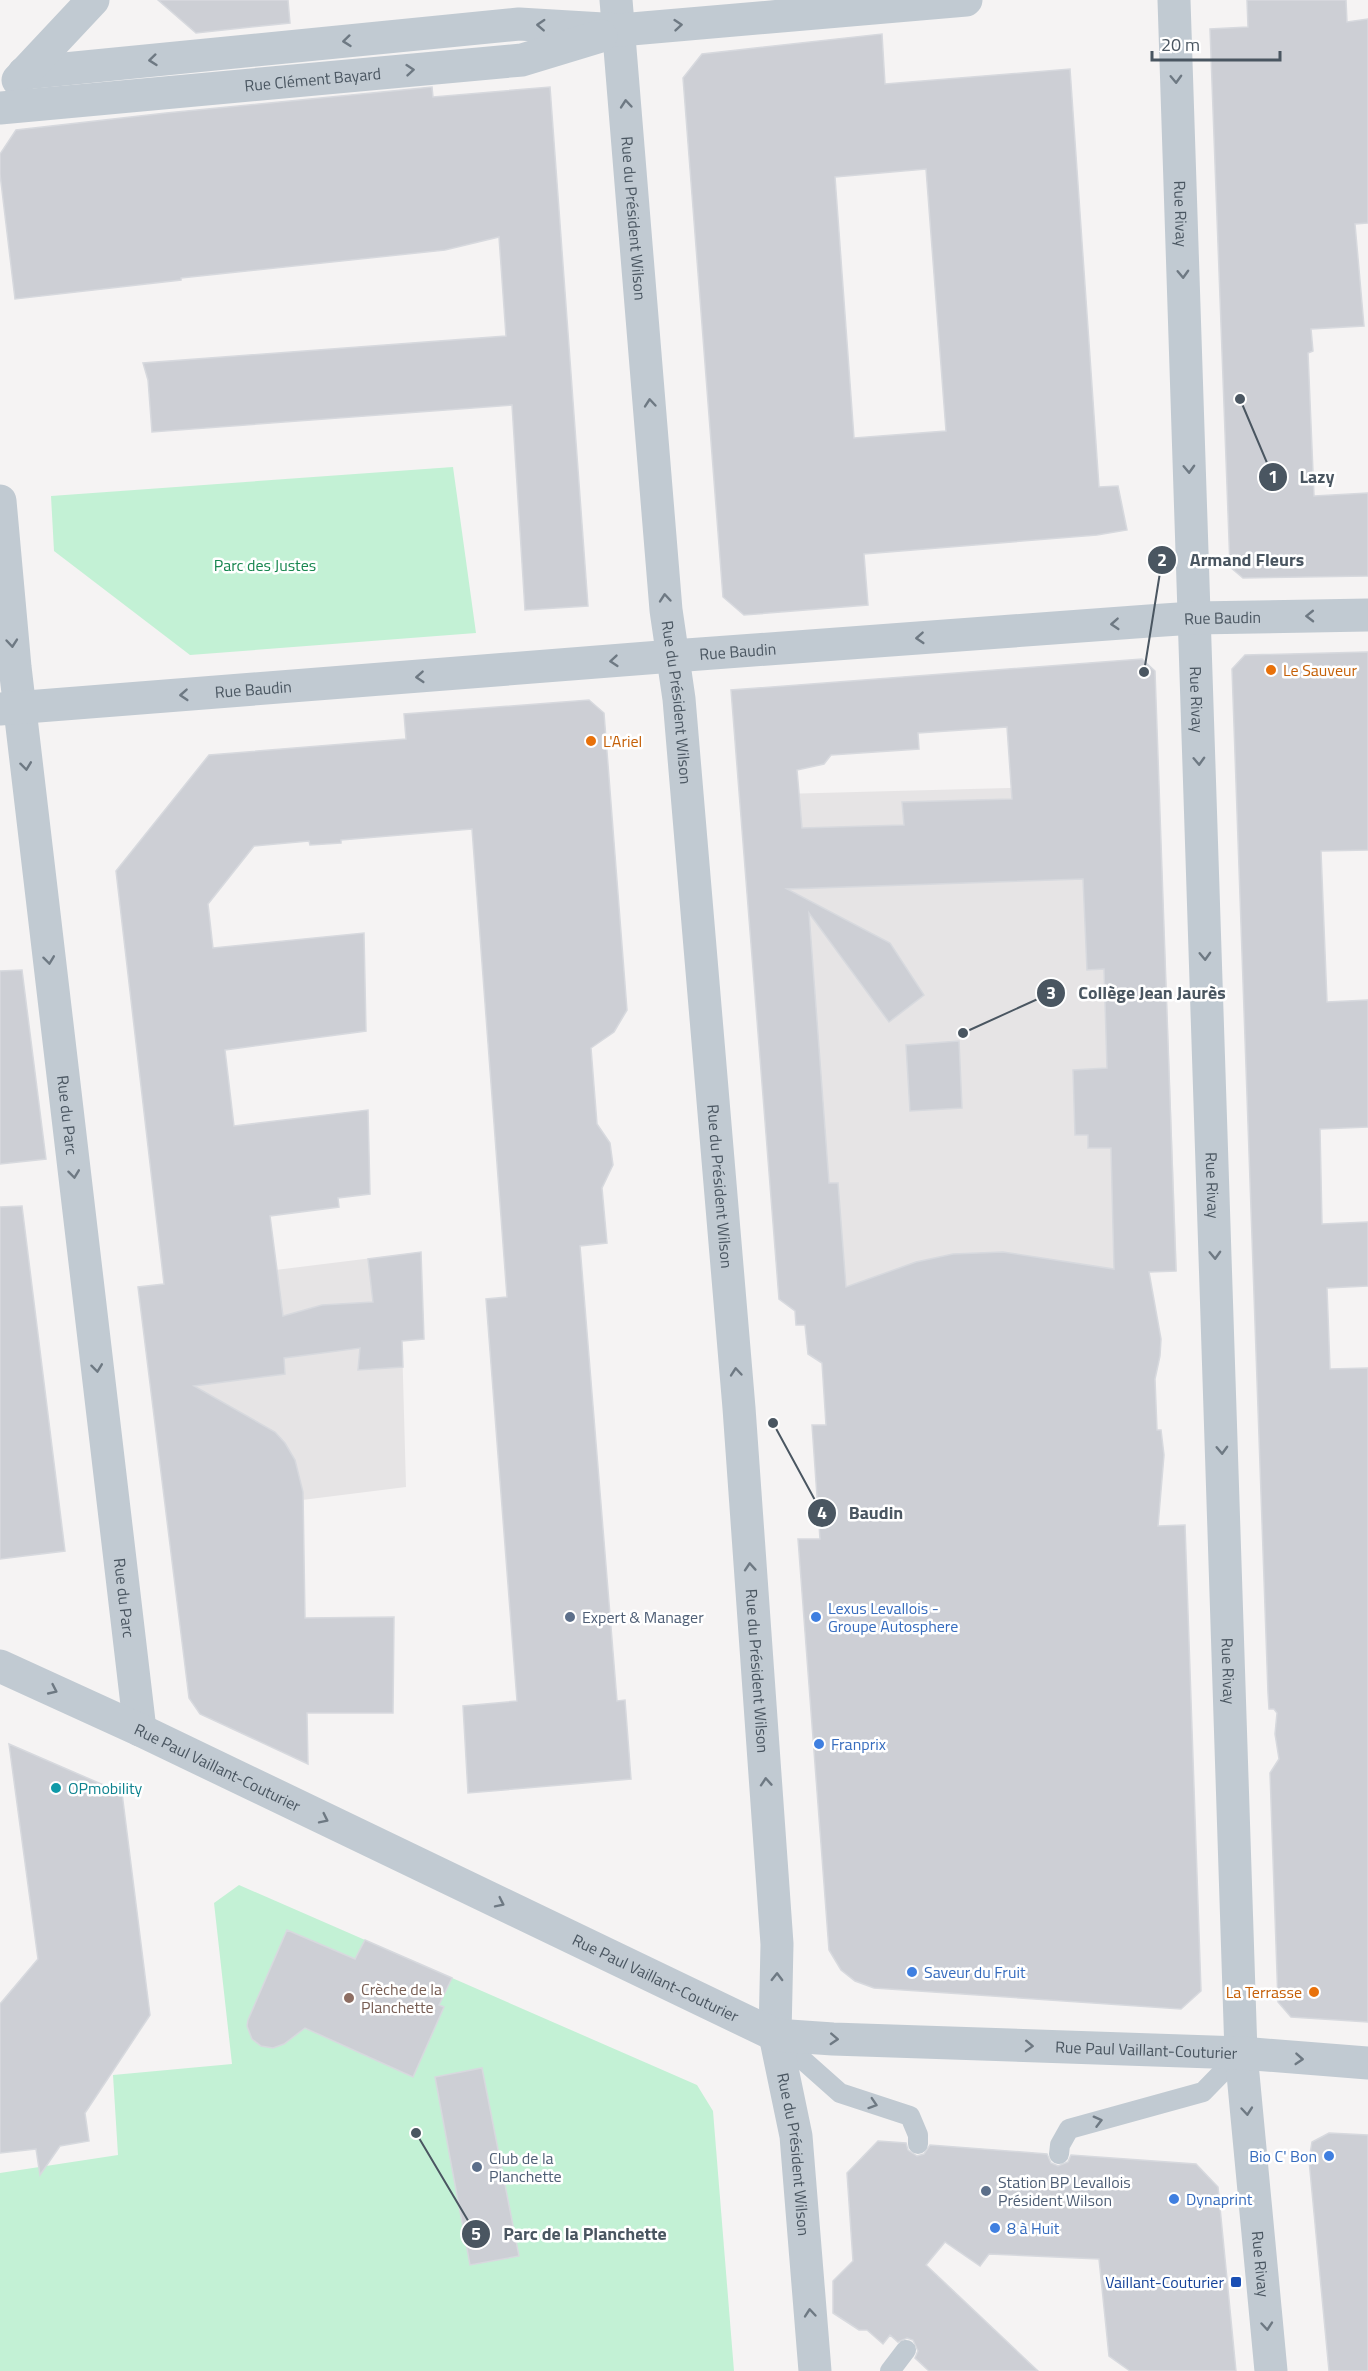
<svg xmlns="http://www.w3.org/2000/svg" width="1368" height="2371" font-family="'Titillium Web',sans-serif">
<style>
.education{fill:#e6e4e5}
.green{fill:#c3f1d5}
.building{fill:#cdcfd5;stroke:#d7d9de;stroke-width:1.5;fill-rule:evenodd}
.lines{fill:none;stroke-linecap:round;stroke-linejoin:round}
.service{stroke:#c1cad2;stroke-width:20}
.minor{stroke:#c1cad2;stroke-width:33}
.oneway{stroke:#6e7983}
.food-dot{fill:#e8710a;stroke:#fff;stroke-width:2}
.service-dot{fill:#5c6f8a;stroke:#fff;stroke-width:2}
.shop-dot{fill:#3f7fe0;stroke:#fff;stroke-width:2}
.culture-dot{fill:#0f9aa8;stroke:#fff;stroke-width:2}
.education-dot{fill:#8d6e63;stroke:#fff;stroke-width:2}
.transit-dot{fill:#1a4fb4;stroke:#fff;stroke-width:2}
.labels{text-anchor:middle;stroke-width:5;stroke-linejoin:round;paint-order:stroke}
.street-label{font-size:16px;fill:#4a5661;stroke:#fff}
.park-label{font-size:16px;fill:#17864f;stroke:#fff}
.food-label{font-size:16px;fill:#c56008;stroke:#fff;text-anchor:start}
.shop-label{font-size:16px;fill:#366cbe;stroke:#fff;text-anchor:start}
.service-label{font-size:16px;fill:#4e5e75;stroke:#fff;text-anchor:start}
.culture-label{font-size:16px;fill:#0d838f;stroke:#fff;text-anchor:start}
.education-label{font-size:16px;fill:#785e54;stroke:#fff;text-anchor:start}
.transit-label{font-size:16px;fill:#164399;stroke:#fff;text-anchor:end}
.leader{fill:none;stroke:#4a5661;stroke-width:2}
.callout-dot{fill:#4a5661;stroke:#fff;stroke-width:2}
.mark-label{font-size:18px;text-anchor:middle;font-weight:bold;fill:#fff}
.callout-label{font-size:18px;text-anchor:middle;font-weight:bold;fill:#4a5661;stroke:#fff;stroke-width:5;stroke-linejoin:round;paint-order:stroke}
</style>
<rect width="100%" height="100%" fill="#f5f3f3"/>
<!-- education -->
<path class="education" d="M 1159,784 L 1177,1271 L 778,1289 L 741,795 Z
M 421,1252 L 424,1339 L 402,1341 L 406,1487 L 167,1517 L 138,1287 Z"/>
<!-- green -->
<path class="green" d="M 453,467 L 476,633 L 190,655 L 54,551 L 51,496 Z
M 239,1885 L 697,2085 L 713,2111 L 734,2371 L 0,2371 L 0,2173 L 118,2155 L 113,2075 L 232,2064 L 214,1903 Z"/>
<!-- building -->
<path class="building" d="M 158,0 L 288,0 L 290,23 L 196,33 Z
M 1247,0 L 1346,0 L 1347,22 L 1368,19 L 1368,223 L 1355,224 L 1364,326 L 1311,329 L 1313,351 L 1308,353 L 1314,496 L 1368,493 L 1368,576 L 1243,578 L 1230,567 L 1210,29 L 1248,27 Z
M 882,34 L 885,84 L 1070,69 L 1099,487 L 1118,486 L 1127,530 L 1097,535 L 864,554 L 868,605 L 744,615 L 723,597 L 683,78 L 702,54 ZM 926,169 L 946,431 L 854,438 L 835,177 Z
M 432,87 L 433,97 L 550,87 L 588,606 L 525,610 L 512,405 L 152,432 L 148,380 L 143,363 L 506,336 L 499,237 L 445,250 L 181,278 L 181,280 L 15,299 L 0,174 L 0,154 L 16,130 L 166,113 Z
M 1368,652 L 1368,850 L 1321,851 L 1327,1002 L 1368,1000 L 1368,1127 L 1320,1129 L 1322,1224 L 1368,1222 L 1368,1286 L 1327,1288 L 1330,1369 L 1368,1368 L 1368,2022 L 1291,2017 L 1278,2002 L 1270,1773 L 1279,1759 L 1275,1734 L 1277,1713 L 1274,1709 L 1269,1709 L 1268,1693 L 1232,669 L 1245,655 Z
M 1142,659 L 1155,671 L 1176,1271 L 1149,1272 L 1161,1339 L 1160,1356 L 1155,1379 L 1157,1430 L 1161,1430 L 1164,1455 L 1158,1526 L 1185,1525 L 1201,1991 L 1181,2009 L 874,1988 L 855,1981 L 841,1970 L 829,1950 L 798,1539 L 820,1539 L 812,1425 L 826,1425 L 822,1363 L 808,1354 L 805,1325 L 796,1325 L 795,1311 L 779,1299 L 731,690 ZM 1007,727 L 1012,799 L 902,802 L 904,825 L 802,828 L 797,770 L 824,764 L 831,755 L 919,749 L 918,733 ZM 1083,879 L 1087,970 L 1104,969 L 1107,1068 L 1073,1070 L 1075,1135 L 1088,1135 L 1088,1148 L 1111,1148 L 1114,1269 L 1003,1252 L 953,1254 L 916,1262 L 846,1287 L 838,1183 L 829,1183 L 809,913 L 889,1022 L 924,995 L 890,943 L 787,889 Z
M 589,700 L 604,713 L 627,1010 L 614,1032 L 591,1048 L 597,1124 L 610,1143 L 613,1165 L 602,1188 L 607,1243 L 580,1246 L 617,1701 L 625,1700 L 631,1779 L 468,1793 L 463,1706 L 517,1701 L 486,1299 L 507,1297 L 472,829 L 341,840 L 341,843 L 310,845 L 309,841 L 254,846 L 208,904 L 213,948 L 364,933 L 366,1031 L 225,1050 L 234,1126 L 368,1110 L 370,1194 L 338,1198 L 339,1207 L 270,1216 L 283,1316 L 322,1305 L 373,1302 L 368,1259 L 421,1252 L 424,1339 L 402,1341 L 403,1367 L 358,1370 L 360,1348 L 284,1358 L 285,1374 L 194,1386 L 275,1432 L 285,1443 L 295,1460 L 303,1492 L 305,1618 L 394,1617 L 393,1713 L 307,1713 L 308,1764 L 200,1714 L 189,1698 L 138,1287 L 164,1284 L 116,871 L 209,755 L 406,739 L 404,714 Z
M 22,970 L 46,1159 L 0,1164 L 0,971 Z
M 959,1041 L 962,1108 L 910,1111 L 906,1045 Z
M 22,1206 L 65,1551 L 0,1559 L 0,1207 Z
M 9,1744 L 122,1793 L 150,2015 L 85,2113 L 89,2141 L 60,2146 L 40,2175 L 36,2149 L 0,2153 L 0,2004 L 38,1959 Z
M 287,1930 L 355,1959 L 365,1940 L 452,1978 L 439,2005 L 444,2007 L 413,2077 L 305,2028 L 284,2044 L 273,2048 L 261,2046 L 252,2039 L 247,2026 L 248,2020 Z
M 482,2068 L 519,2256 L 470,2265 L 435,2077 Z
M 1329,2133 L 1368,2135 L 1368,2371 L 1329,2371 L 1309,2160 L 1312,2142 Z
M 878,2141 L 906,2143 L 908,2150 L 917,2156 L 924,2154 L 930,2145 L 1047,2154 L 1051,2163 L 1058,2166 L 1068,2162 L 1071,2155 L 1196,2164 L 1218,2187 L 1236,2371 L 1130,2371 L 1109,2356 L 1099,2259 L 989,2254 L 980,2266 L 945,2242 L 926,2265 L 1038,2371 L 929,2371 L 915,2358 L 918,2351 L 913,2340 L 907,2338 L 898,2342 L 890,2335 L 883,2344 L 867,2330 L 859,2330 L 833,2313 L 833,2281 L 853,2261 L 847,2173 Z"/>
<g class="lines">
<!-- service -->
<path class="service" d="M 777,2037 L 840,2093 L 910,2116 L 918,2135 L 918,2144
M 1059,2154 L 1060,2145 L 1069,2129 L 1203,2092 L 1241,2053
M 890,2371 L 906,2350"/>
<!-- minor -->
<g class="minor">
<path id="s1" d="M 616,0 L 666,610 L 679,699 L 739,1408 L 777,1944 L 775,2035 L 796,2136 L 815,2371"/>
<path id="s2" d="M 1174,0 L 1241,2053 L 1271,2371"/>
<path d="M 24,73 L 519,24 L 620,30 L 966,0"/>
<path d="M 18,80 L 93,0"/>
<path id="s3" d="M 0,108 L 522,60 L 601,36"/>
<path id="s4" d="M 0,501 L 15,667 L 140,1730"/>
<path id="s5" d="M 0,709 L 673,656 L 1149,621 L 1194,618 L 1368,615"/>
<path id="s6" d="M 0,1666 L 140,1730 L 775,2035 L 833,2039 L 1241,2053 L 1368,2063"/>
</g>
</g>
<!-- one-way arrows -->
<defs><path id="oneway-chevron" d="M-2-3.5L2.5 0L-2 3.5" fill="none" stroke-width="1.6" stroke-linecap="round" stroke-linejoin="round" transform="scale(1.5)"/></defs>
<g class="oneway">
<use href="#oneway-chevron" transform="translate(541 25) rotate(-177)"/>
<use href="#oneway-chevron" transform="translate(678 25) rotate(-5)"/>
<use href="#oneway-chevron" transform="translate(347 41) rotate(174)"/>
<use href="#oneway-chevron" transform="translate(153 60) rotate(174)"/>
<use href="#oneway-chevron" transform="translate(410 70) rotate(-5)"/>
<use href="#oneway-chevron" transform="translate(1176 79) rotate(88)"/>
<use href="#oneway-chevron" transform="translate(626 104) rotate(-95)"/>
<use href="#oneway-chevron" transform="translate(1183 274) rotate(88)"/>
<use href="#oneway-chevron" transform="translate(650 403) rotate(-95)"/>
<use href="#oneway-chevron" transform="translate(1189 469) rotate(88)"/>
<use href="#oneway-chevron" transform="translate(665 598) rotate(-95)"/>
<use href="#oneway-chevron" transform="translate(1310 616) rotate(179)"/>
<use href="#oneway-chevron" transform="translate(1115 624) rotate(176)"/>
<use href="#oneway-chevron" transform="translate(920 638) rotate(176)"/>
<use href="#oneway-chevron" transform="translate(12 643) rotate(85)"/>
<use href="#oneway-chevron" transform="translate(614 661) rotate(175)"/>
<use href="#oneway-chevron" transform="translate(420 677) rotate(176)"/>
<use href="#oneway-chevron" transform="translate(184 695) rotate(176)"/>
<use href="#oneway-chevron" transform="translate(1199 761) rotate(88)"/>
<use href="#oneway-chevron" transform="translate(26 766) rotate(83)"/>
<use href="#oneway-chevron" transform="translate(1205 956) rotate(88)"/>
<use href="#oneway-chevron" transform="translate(49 960) rotate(83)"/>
<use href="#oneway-chevron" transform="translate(74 1174) rotate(83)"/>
<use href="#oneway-chevron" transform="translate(1215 1255) rotate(88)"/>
<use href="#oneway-chevron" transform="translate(97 1368) rotate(83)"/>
<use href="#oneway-chevron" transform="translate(736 1372) rotate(-95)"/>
<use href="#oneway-chevron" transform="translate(1222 1450) rotate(88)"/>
<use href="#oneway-chevron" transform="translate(750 1567) rotate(-94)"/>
<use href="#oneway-chevron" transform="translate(53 1690) rotate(25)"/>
<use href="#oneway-chevron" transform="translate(766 1782) rotate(-94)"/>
<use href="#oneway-chevron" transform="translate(324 1819) rotate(26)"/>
<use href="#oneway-chevron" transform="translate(500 1903) rotate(26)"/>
<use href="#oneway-chevron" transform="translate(777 1977) rotate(-89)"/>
<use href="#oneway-chevron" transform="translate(834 2039) rotate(3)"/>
<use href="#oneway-chevron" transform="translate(1029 2046) rotate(2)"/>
<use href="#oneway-chevron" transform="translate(1299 2059) rotate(4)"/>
<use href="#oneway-chevron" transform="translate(873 2104) rotate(18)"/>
<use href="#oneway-chevron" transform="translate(1247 2111) rotate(85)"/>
<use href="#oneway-chevron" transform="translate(1098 2121) rotate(-15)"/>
<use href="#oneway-chevron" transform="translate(810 2313) rotate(-95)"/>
<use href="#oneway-chevron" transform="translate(1267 2326) rotate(85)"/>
</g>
<!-- markers -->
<g class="food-dot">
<circle cx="1271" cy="670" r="6"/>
<circle cx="591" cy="741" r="6"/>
<circle cx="1314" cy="1992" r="6"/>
</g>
<g class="service-dot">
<circle cx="570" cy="1617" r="6"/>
<circle cx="477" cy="2167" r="6"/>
<circle cx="986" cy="2191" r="6"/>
</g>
<g class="shop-dot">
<circle cx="816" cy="1617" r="6"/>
<circle cx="819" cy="1744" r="6"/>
<circle cx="912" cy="1972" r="6"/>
<circle cx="1329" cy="2156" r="6"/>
<circle cx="1174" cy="2199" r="6"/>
<circle cx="995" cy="2228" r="6"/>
</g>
<circle class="culture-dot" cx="56" cy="1788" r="6"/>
<circle class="education-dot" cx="349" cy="1998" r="6"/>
<rect class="transit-dot" x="1230" y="2276" width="12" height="12" rx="3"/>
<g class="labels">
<!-- street labels -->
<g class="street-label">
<text dy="6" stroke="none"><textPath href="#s3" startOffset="314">Rue Clément Bayard</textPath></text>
<text dy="6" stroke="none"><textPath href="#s2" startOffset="214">Rue Rivay</textPath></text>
<text dy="6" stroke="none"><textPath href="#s1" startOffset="219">Rue du Président Wilson</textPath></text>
<text dy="6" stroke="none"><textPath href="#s5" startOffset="1226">Rue Baudin</textPath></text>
<text dy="6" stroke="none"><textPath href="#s5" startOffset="740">Rue Baudin</textPath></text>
<text dy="6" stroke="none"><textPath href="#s5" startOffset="254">Rue Baudin</textPath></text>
<text dy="6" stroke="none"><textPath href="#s2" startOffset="700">Rue Rivay</textPath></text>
<text dy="6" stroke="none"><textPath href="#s1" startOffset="705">Rue du Président Wilson</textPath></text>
<text dy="6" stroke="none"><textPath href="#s4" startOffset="618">Rue du Parc</textPath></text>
<text dy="6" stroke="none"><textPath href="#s1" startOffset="1191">Rue du Président Wilson</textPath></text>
<text dy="6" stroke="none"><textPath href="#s2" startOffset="1186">Rue Rivay</textPath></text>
<text dy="6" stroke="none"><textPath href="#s4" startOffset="1104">Rue du Parc</textPath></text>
<text dy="6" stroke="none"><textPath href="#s1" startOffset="1677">Rue du Président Wilson</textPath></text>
<text dy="6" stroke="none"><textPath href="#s2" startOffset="1672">Rue Rivay</textPath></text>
<text dy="6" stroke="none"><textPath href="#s6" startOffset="240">Rue Paul Vaillant-Couturier</textPath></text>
<text dy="6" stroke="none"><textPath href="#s6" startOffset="726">Rue Paul Vaillant-Couturier</textPath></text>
<text dy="6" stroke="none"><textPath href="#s6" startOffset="1230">Rue Paul Vaillant-Couturier</textPath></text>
<text dy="6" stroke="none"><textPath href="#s1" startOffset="2163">Rue du Président Wilson</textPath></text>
<text dy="6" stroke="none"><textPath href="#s2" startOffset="2266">Rue Rivay</textPath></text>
</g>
<!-- park labels -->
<g class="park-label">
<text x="265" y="571">Parc des Justes</text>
</g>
<!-- food labels -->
<g class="food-label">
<text x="1283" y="676">Le Sauveur</text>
<text x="603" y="747">L'Ariel</text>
<text x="1302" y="1998" text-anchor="end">La Terrasse</text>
</g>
<!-- shop labels -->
<g class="shop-label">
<text x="828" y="1614">Lexus Levallois -<tspan x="828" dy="18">Groupe Autosphere</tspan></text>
<text x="831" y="1750">Franprix</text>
<text x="924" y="1978">Saveur du Fruit</text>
<text x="1317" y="2162" text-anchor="end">Bio C' Bon</text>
<text x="1186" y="2205">Dynaprint</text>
<text x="1007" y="2234">8 à Huit</text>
</g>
<!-- service labels -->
<g class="service-label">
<text x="582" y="1623">Expert &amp; Manager</text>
<text x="489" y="2164">Club de la<tspan x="489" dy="18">Planchette</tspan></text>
<text x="998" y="2188">Station BP Levallois<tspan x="998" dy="18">Président Wilson</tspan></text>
</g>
<!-- culture labels -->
<g class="culture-label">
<text x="68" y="1794">OPmobility</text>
</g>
<!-- education labels -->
<g class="education-label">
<text x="361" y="1995">Crèche de la<tspan x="361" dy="18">Planchette</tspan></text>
</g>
<!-- transit labels -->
<g class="transit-label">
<text x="1224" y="2288">Vaillant-Couturier</text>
</g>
</g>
<!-- callouts -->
<path class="leader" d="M1240 399L1273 477M1144 672L1162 560M963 1033L1051 993M773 1423L822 1513M416 2133L476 2234"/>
<g class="callout-dot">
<circle cx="1240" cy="399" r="6"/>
<circle cx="1144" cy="672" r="6"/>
<circle cx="963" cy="1033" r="6"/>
<circle cx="773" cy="1423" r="6"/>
<circle cx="416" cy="2133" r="6"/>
<circle cx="1273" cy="477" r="15"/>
<circle cx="1162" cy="560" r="15"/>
<circle cx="1051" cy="993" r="15"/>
<circle cx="822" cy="1513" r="15"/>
<circle cx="476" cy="2234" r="15"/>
</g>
<g class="mark-label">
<text x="1273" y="483">1</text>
<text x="1162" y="566">2</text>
<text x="1051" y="999">3</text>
<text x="822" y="1519">4</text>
<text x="476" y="2240">5</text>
</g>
<g class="callout-label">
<text x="1317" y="483">Lazy</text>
<text x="1247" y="566">Armand Fleurs</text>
<text x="1152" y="999">Collège Jean Jaurès</text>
<text x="876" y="1519">Baudin</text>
<text x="585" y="2240">Parc de la Planchette</text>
</g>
<!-- scale -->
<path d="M1152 51v9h128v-9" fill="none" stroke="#4a5661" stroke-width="3"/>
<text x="1161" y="51" font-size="18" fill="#4a5661" stroke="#ffffff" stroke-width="4.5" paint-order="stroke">20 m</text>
</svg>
